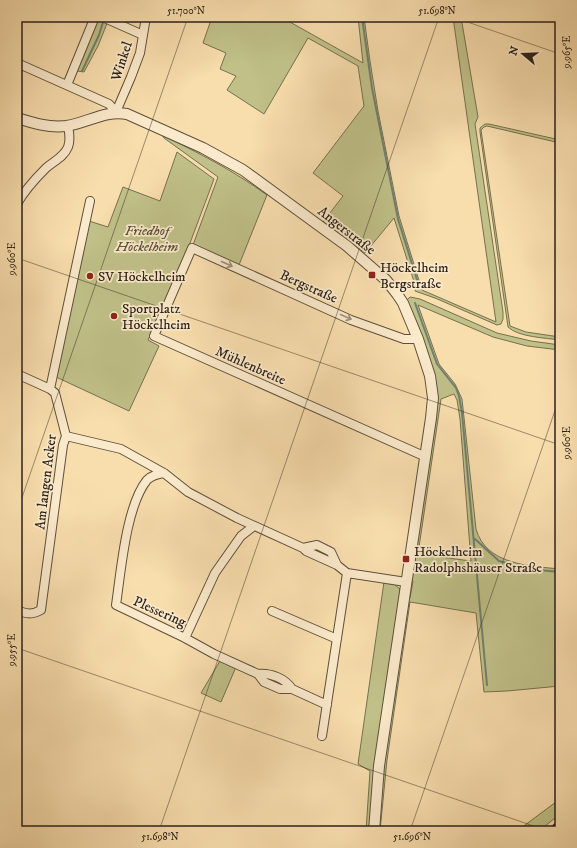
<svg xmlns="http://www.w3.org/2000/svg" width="577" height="848" font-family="'IM FELL DW Pica',serif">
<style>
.green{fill:#c0c088;stroke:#767050;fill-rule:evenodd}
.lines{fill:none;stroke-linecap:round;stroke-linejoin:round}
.stream{stroke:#717f6d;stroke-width:2}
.minor-casing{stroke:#5e503d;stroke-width:10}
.tertiary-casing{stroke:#5e503d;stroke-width:12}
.minor{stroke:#fae9ca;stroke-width:8}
.tertiary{stroke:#fae9ca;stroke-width:10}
.rail-casing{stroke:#2b2118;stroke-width:3.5}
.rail{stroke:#fae9ca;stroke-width:2;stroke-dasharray:6;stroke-linecap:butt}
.oneway{stroke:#9d8f7a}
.ticks{fill:none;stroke:#2b2118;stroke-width:1;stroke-opacity:0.45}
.poi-dot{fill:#8f2418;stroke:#fae9ca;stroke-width:1.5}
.labels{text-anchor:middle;stroke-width:3.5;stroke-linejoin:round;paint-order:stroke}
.street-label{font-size:14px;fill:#2b2118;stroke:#fae9ca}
.park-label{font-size:14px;font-style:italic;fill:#58513a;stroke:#fae9ca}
.poi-label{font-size:14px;fill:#2b2118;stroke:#fae9ca;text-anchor:start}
.neatline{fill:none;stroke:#2b2118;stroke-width:1.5}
.ticks-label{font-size:10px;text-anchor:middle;fill:#2b2118}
</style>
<rect width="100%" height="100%" fill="#f8ddad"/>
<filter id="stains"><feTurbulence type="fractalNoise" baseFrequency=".005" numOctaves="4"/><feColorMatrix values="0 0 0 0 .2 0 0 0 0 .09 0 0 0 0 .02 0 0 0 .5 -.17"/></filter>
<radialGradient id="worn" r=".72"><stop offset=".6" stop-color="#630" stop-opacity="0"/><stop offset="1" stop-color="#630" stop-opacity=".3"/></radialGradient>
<!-- green -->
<path class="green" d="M 99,17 L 113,17 L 108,21 L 98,46 L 84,72 L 77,71 Z
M 212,17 L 281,17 L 363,63 L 358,17 L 364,17 L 370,61 L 378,111 L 399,216 L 422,290 L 496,322 L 453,17 L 461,17 L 478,117 L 475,124 L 503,312 L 503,319 L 501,324 L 497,325 L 435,298 L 415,291 L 416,288 L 394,218 L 365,253 L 323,222 L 343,196 L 313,173 L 364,106 L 358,66 L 308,38 L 264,114 L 227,90 L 236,76 L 220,69 L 226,53 L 203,43 Z
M 485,124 L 489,124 L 560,140 L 560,143 L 487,126 L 484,127 L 481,130 L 510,326 L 526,332 L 560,337 L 560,340 C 546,338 518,337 508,327 L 480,132 L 480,128 Z
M 162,135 C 199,153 234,171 267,195 L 239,265 L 193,245 L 218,177 L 164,138 Z
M 177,152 L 214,179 L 190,243 L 148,340 L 159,346 L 129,411 L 56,377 L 89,221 L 108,227 L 123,187 L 160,201 Z
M 410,297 L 420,299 L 497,333 L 531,341 L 560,345 L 560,350 L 527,346 L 493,337 L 418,305 L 439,364 L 455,384 L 462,399 L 476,529 C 486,565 530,566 560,569 L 560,686 L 507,691 L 484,692 L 476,613 L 410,602 L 387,760 L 380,831 L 377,831 L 380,788 L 408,598 L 410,598 L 413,581 L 410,581 L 435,415 L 407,300 ZM 454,394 L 457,400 L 460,419 L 471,561 L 418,554 L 441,399 Z
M 384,582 L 394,584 L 400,589 L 400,601 L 371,831 L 366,831 L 370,771 L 358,764 Z
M 220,661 L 236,667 L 221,702 L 201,693 Z
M 560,799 L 560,814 L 539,831 L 517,831 Z"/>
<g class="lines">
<!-- stream -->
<path class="stream" d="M 362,17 L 372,88 L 398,219 L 418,283 L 418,289
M 82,71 L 99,35 L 104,19
M 415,303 L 437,364 L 456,388 L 459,396 L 462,413 L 487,685
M 475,539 L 499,561 L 528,569 L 560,572"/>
<defs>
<path id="minor" d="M 107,19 L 143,35
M 17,63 L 109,104 L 116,112 L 131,77 L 140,53 L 146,17
M 67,85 L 94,19 L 88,17
M 17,204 C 24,191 35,179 46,168 C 54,161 64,157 68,147 C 71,140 69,132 68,125
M 418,339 L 404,339 L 351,320 L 192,248 L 154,336 L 426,457
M 17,374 L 50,389 L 55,393 L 66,436 L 63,445 L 41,610 C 32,615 26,614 17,610
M 50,389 L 90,201
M 66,436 L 121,449 L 164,473 L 188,492 L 237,518 L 303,548 L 317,545 L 331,552 L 337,565 L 347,573 L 406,582
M 164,473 C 158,474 152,475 147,480 C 126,506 121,571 116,605 L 185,638 L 214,654 L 258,674 L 264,682 L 280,689 L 292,689 L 327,705
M 303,548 L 306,551 L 337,565
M 272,611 L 337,639
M 185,638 L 215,573 L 241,536 L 254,526
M 258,674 C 271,673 285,678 292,689
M 322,736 L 347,573"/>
<path id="tertiary" d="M 17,118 C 33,123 49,128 66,126 C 87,123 105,110 127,114 L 203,148 L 243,170 L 347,246 L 386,280 L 397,294 L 403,303 L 418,339 L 430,376 L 433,398 L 431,418 L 379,766 L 374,831"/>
</defs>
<!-- minor casing -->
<use href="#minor" class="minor-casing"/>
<!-- tertiary casing -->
<use href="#tertiary" class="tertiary-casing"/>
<!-- minor -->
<use href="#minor" class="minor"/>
<!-- tertiary -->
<use href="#tertiary" class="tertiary"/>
<defs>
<path id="rail" d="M 548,831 L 560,821"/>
</defs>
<!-- rail casing -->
<use href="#rail" class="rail-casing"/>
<!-- rail -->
<use href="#rail" class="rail"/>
</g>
<!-- one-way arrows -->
<defs><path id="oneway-shaft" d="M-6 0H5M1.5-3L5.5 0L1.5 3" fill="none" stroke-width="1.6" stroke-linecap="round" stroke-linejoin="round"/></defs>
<g class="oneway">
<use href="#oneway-shaft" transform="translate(227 264) rotate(24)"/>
<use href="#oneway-shaft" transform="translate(346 317) rotate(24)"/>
</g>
<!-- ticks -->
<path class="ticks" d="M 453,17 L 560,54M 17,258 L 560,445M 17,512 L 188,17M 17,648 L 548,831M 159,831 L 439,17M 410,831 L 560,396"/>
<!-- markers -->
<g class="poi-dot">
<rect x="368" y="271" width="8" height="8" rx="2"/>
<circle cx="90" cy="276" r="4"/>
<circle cx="114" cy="316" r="4"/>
<rect x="402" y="555" width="8" height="8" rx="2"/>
</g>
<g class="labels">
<!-- street labels -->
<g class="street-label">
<text transform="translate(121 61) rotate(-72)" y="5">Winkel</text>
<text transform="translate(347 230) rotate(38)" y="5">Angerstraße</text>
<text transform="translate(309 286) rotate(24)" y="5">Bergstraße</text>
<text transform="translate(251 365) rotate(24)" y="5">Mühlenbreite</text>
<text transform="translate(45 482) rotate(-83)" y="5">Am langen Acker</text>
<text transform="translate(160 611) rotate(24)" y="5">Plessering</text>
</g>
<!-- park labels -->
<g class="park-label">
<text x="147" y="235">Friedhof<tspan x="147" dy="16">Höckelheim</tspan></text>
</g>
<!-- poi labels -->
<g class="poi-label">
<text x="380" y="272">Höckelheim<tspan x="380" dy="16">Bergstraße</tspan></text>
<text x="98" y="281">SV Höckelheim</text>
<text x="122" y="313">Sportplatz<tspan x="122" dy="16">Höckelheim</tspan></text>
<text x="414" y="556">Höckelheim<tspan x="414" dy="16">Radolphshäuser Straße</tspan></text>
</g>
</g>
<!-- margin -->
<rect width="577" height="848" fill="none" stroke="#f8ddad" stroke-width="44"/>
<!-- north arrow -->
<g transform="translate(523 54) rotate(289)" stroke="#fae9ca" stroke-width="3" paint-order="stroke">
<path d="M0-3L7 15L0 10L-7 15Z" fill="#2b2118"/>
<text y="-6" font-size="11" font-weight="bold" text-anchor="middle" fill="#2b2118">N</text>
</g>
<rect x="22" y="22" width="533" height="804" class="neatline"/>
<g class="ticks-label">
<text x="186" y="14">51.700°N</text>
<text x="437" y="14">51.698°N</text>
<text transform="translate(566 52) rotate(-90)" y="4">9.965°E</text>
<text transform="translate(11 259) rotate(-90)" y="4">9.960°E</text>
<text transform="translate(566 443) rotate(-90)" y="4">9.960°E</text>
<text transform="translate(11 650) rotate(-90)" y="4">9.955°E</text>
<text x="160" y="840">51.698°N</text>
<text x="412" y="840">51.696°N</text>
</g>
<rect width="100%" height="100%" filter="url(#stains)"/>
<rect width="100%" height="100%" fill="url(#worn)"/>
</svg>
